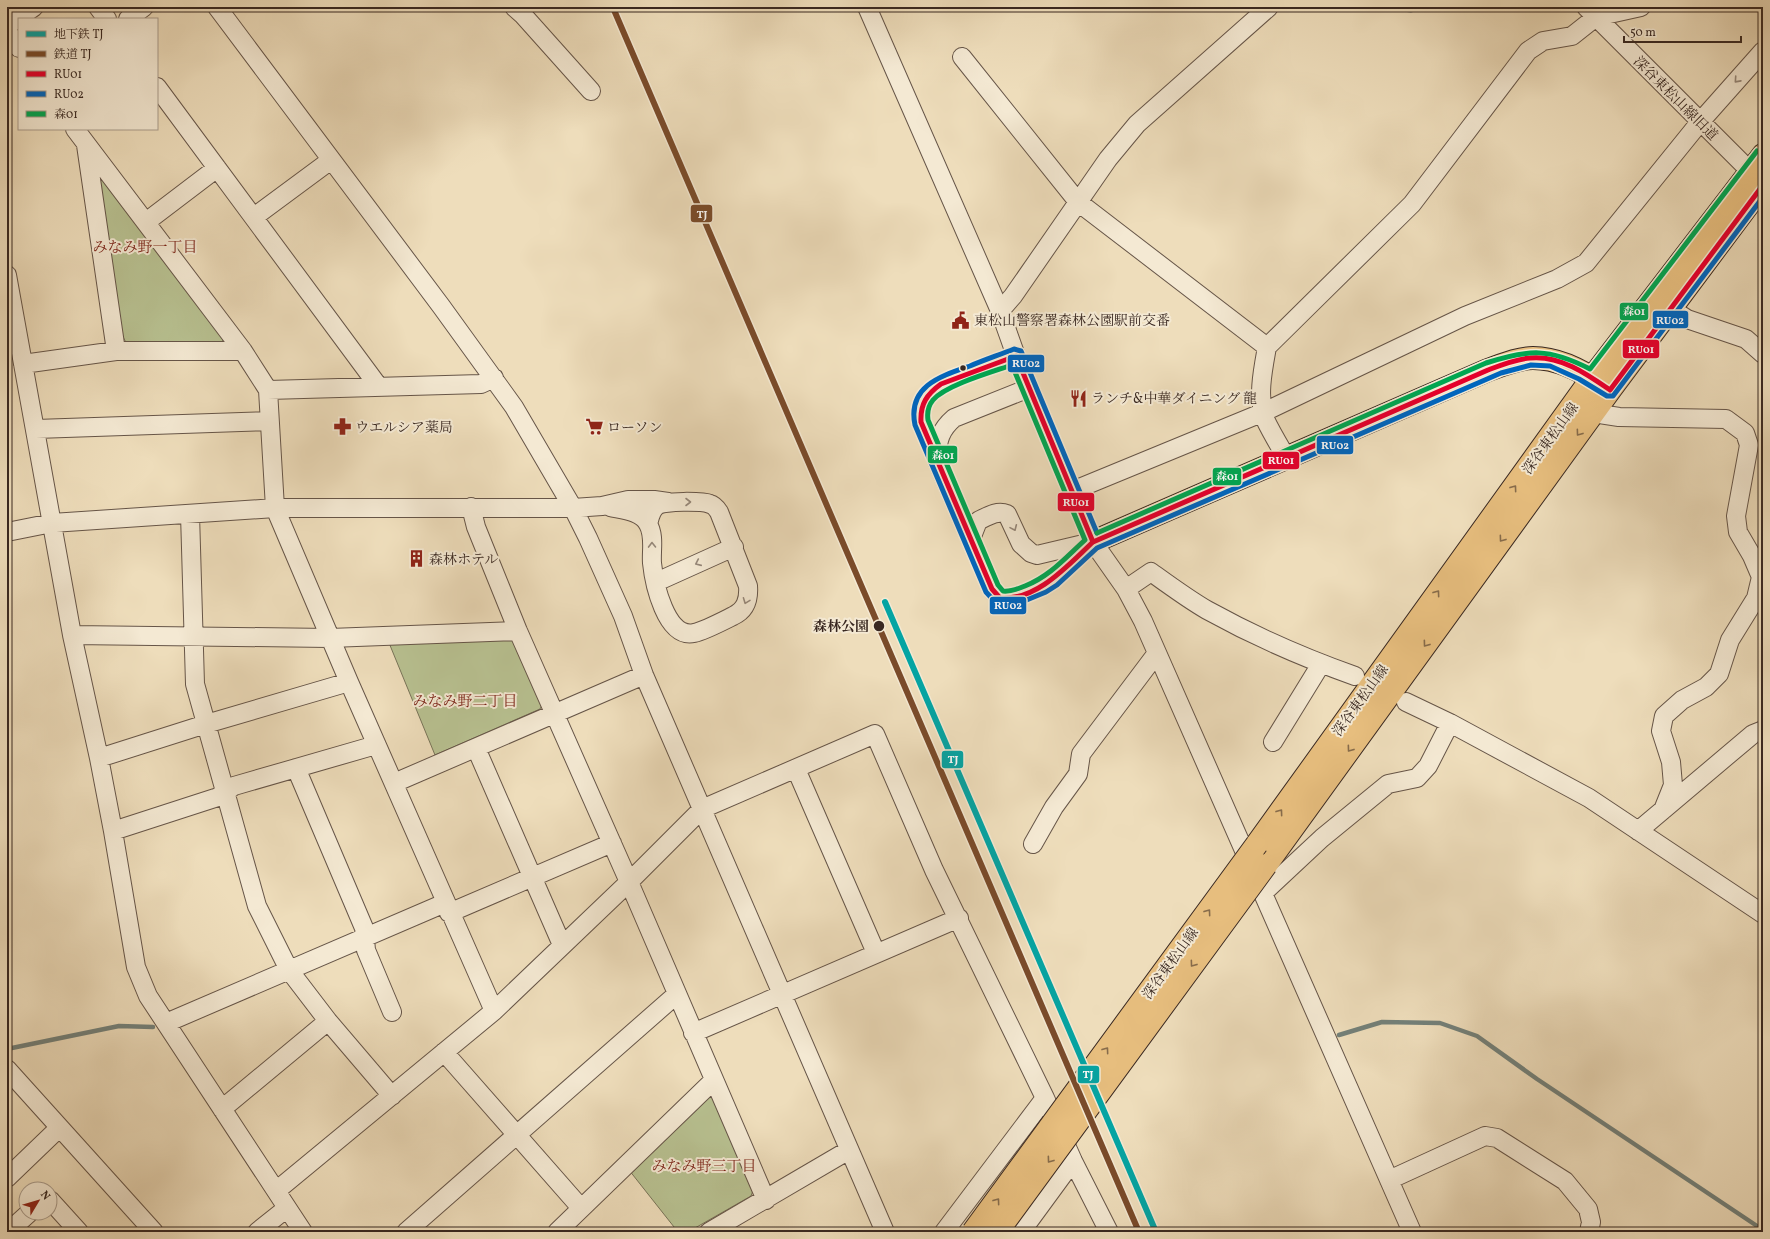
<svg xmlns="http://www.w3.org/2000/svg" width="1770" height="1239" font-family="Vollkorn,'Noto Serif JP',serif">
<style>
.green{fill:#b8c191;stroke:#787459}
.water{fill:#99bbb4;stroke:#738079}
.lines{fill:none;stroke-linecap:round;stroke-linejoin:round}
.stream{stroke:#738079;stroke-width:4.5}
.minor-casing{stroke:#665548;stroke-width:20}
.major-casing{stroke:#392821;stroke-width:24}
.minor{stroke:#f4e9d3;stroke-width:18}
.major{stroke:#e7be7e;stroke-width:22}
.major-bridge-casing{stroke:#392821;stroke-width:24;stroke-linecap:butt}
.major-bridge{stroke:#e7be7e;stroke-width:22}
.bus-1-casing{stroke:#f4e9d3;stroke-width:8}
.bus-2-casing{stroke:#f4e9d3;stroke-width:8}
.bus-3-casing{stroke:#f4e9d3;stroke-width:8}
.bus-1{stroke:#e4002b;stroke-width:5}
.bus-2{stroke:#0065bd;stroke-width:5}
.bus-3{stroke:#00a651;stroke-width:5}
.rail-1-casing{stroke:#f4e9d3;stroke-width:9}
.rail-1{stroke:#7a4b2a;stroke-width:6}
.metro-1-casing{stroke:#f4e9d3;stroke-width:9}
.metro-1{stroke:#04a4a3;stroke-width:6}
.oneway{stroke:#96887a}
.oneway2{stroke:#876c4b}
.bus-dot{fill:#392821;stroke:#f4e9d3;stroke-width:1.5}
.labels{text-anchor:middle;stroke-width:4;stroke-linejoin:round;paint-order:stroke}
.street-label{font-size:14px;fill:#392821;stroke:#f4e9d3}
.poi-label{font-size:14px;fill:#392821;stroke:#f4e9d3;text-anchor:start}
.stop-label{font-size:14px;font-weight:bold;fill:#392821;stroke:#f4e9d3;text-anchor:end}
.neighbourhood-label{font-size:15px;fill:#7a1f14;stroke:#f4e9d3}
.line-badge{stroke:#f4e9d3;stroke-width:1.5}
.badge-label{font-size:11px;text-anchor:middle;font-weight:bold;fill:#fff}
</style>
<rect width="100%" height="100%" fill="#edb"/>
<filter id="stains"><feTurbulence type="fractalNoise" baseFrequency=".005" numOctaves="4"/><feColorMatrix values="0 0 0 0 .2 0 0 0 0 .09 0 0 0 0 .02 0 0 0 .5 -.17"/></filter>
<radialGradient id="worn" r=".72"><stop offset=".6" stop-color="#630" stop-opacity="0"/><stop offset="1" stop-color="#630" stop-opacity=".3"/></radialGradient>
<!-- green -->
<path class="green" d="M 102,172 L 225,336 L 220,346 L 129,348 L 122,335 L 92,176 Z
M 387,638 L 516,639 L 543,703 L 540,709 L 435,755 Z
M 705,1094 L 713,1095 L 754,1188 L 751,1196 L 688,1232 L 678,1232 L 629,1170 Z"/>
<!-- water -->
<path class="water" d="M 1368,7 L 1431,7 L 1411,12 Z"/>
<g class="lines">
<!-- stream -->
<path class="stream" d="M 1339,1035 L 1382,1022 L 1440,1023 L 1477,1036 L 1537,1079 L 1763,1230
M 7,1049 L 119,1026 L 153,1027"/>
<defs>
<path id="minor" d="M 98,7 L 107,19
M 217,7 L 441,306 L 514,407 L 573,508 L 588,538 L 623,616 L 644,675 L 885,1232
M 514,7 L 523,15 L 591,91
M 867,7 L 1000,311 L 1016,356 L 1093,542 L 1126,589 L 1143,621 L 1412,1232
M 1586,7 L 1750,171
M 128,19 L 144,7
M 7,26 L 34,7
M 7,31 L 19,48
M 962,57 L 1078,202 L 1267,347
M 157,87 L 379,387
M 75,129 L 243,351 L 268,390 L 275,508 L 349,682 L 494,1011
M 86,145 L 116,351
M 254,217 L 331,160
M 146,222 L 217,168
M 7,275 L 72,635 L 99,758 L 113,831 L 136,967 L 148,996 L 303,1232
M 1670,308 L 1687,319 L 1746,339 L 1763,354
M 1000,311 L 1013,296 L 1108,159 L 1137,124 L 1269,7
M 23,364 L 116,351 L 243,351
M 1029,388 L 954,418 C 940,430 938,440 936,458 L 992,589 L 1000,598 L 1011,599 L 1043,586 L 1052,580 L 1093,542
M 268,390 L 481,384 L 494,378
M 1593,413 L 1619,417 L 1726,419 L 1745,433 L 1749,445 L 1736,516 L 1738,532 L 1752,556 L 1761,577 L 1756,598 L 1730,640 L 1719,674 L 1706,687 L 1682,700 L 1664,716 L 1661,731 L 1671,762 L 1673,785 L 1663,810
M 36,429 L 269,421
M 1286,457 C 1279,445 1271,432 1265,419 C 1257,397 1263,369 1267,347 L 1412,204 L 1528,51 L 1543,41 L 1572,36 L 1596,17 L 1641,7
M 1072,491 L 1264,412 L 1465,316 L 1557,279 L 1586,263 L 1700,122 L 1763,51
M 471,507 L 476,527 L 518,631 L 629,882 L 766,1200
M 610,507 C 623,510 641,511 648,524 C 655,536 651,551 652,563 C 654,583 666,639 694,633 C 704,631 723,621 733,616 C 746,610 749,599 748,586 L 719,512 C 717,509 714,505 710,504 C 703,501 664,501 658,505 C 651,509 650,517 648,524
M 190,514 L 195,684 L 257,906 L 289,970 L 328,1021 L 392,1096
M 7,532 L 52,523 L 275,508 L 573,508 L 602,506 L 628,500 L 654,500 L 668,502
M 971,539 L 978,521 C 988,516 997,510 1007,514 L 1021,544 L 1031,553 L 1037,555 L 1092,542
M 654,574 L 658,578 L 663,579 L 734,547
M 1126,589 L 1151,572 C 1169,585 1188,599 1207,610 C 1254,636 1304,658 1355,676
M 72,635 L 330,638 L 518,631
M 1406,702 L 1450,723 L 1589,798 L 1763,914
M 1273,742 L 1321,664
M 476,748 L 562,945
M 99,758 L 206,724 L 349,682
M 296,768 L 364,928 L 366,950 L 392,1012
M 796,769 L 876,953
M 394,783 L 644,675
M 113,831 L 218,797 L 234,786 L 376,745
M 1638,831 L 1753,734 L 1763,730
M 1033,844 L 1054,807 L 1078,774 L 1081,754 L 1157,653
M 1263,893 L 1322,838 L 1388,784 L 1417,778 L 1428,766 L 1450,723
M 449,913 L 612,843
M 166,1023 L 445,903
M 693,1033 L 959,918
M 444,1052 L 581,1208
M 7,1069 L 154,1232
M 222,1109 L 328,1021
M 7,1178 L 59,1128
M 1389,1180 L 1485,1136 L 1497,1138 L 1565,1181 L 1588,1209 L 1591,1222 L 1589,1232
M 276,1191 L 494,1011 L 629,882 L 702,809 L 875,734 L 934,870 L 1045,1098 L 1073,1161 L 1109,1232
M 50,1200 L 79,1232
M 8,1232 L 29,1213
M 257,1232 L 287,1208
M 406,1232 L 677,994
M 557,1232 L 714,1080
M 709,1232 L 849,1150
M 944,1232 L 1045,1098
M 1021,1232 L 1073,1161"/>
<path id="major" d="M 1093,542 L 1488,370 C 1502,365 1518,358 1533,358 C 1559,358 1583,371 1604,386
M 1257,844 L 1592,378 L 1763,155
M 1266,865 L 1610,390 L 1763,185"/>
</defs>
<!-- minor casing -->
<use href="#minor" class="minor-casing"/>
<!-- major casing -->
<use href="#major" class="major-casing"/>
<!-- minor -->
<use href="#minor" class="minor"/>
<!-- major -->
<use href="#major" class="major"/>
<defs>
<path id="major-bridge" d="M 973,1232 L 1257,844
M 997,1232 L 1266,865"/>
</defs>
<!-- major-bridge casing -->
<use href="#major-bridge" class="major-bridge-casing"/>
<!-- major-bridge -->
<use href="#major-bridge" class="major-bridge"/>
<defs>
<path id="bus-1" d="M 1016,356 L 1093,542 C 1068,565 1037,601 1000,598 L 992,589 L 921,422 C 920,404 927,394 941,384 Z
M 1093,542 L 1488,370 C 1501,365 1516,359 1530,358 C 1560,355 1587,374 1610,390 L 1763,185"/>
<path id="bus-2" d="M 1097,533 L 1021,351 L 1014,349 C 999,355 984,360 970,366 C 941,376 907,386 915,425 L 986,592 L 997,604 L 1012,606 L 1046,592 L 1057,585 L 1097,548 L 1501,373 L 1531,365 L 1550,366 L 1579,379 L 1607,396 L 1613,396 L 1763,197"/>
<path id="bus-3" d="M 1012,365 L 1085,540 C 1065,558 1050,576 1025,586 C 1017,589 1011,592 1003,591 L 998,585 L 928,420 C 927,413 928,406 933,400 C 946,385 992,372 1012,365 Z
M 1097,533 L 1486,363 C 1529,349 1549,348 1590,369 L 1757,151"/>
</defs>
<!-- bus-1 casing -->
<use href="#bus-1" class="bus-1-casing"/>
<!-- bus-2 casing -->
<use href="#bus-2" class="bus-2-casing"/>
<!-- bus-3 casing -->
<use href="#bus-3" class="bus-3-casing"/>
<!-- bus-1 -->
<use href="#bus-1" class="bus-1"/>
<!-- bus-2 -->
<use href="#bus-2" class="bus-2"/>
<!-- bus-3 -->
<use href="#bus-3" class="bus-3"/>
<defs>
<path id="rail-1" d="M 614,10 L 1139,1232"/>
</defs>
<!-- rail-1 casing -->
<use href="#rail-1" class="rail-1-casing"/>
<!-- rail-1 -->
<use href="#rail-1" class="rail-1"/>
<defs>
<path id="metro-1" d="M 885,602 L 1156,1232"/>
</defs>
<!-- metro-1 casing -->
<use href="#metro-1" class="metro-1-casing"/>
<!-- metro-1 -->
<use href="#metro-1" class="metro-1"/>
</g>
<!-- one-way arrows -->
<defs><path id="oneway-chevron" d="M-2-3.5L2.5 0L-2 3.5" fill="none" stroke-width="1.6" stroke-linecap="round" stroke-linejoin="round"/></defs>
<g class="oneway">
<use href="#oneway-chevron" transform="translate(1737 80) rotate(132)"/>
<use href="#oneway-chevron" transform="translate(688 502)"/>
<use href="#oneway-chevron" transform="translate(1014 528) rotate(66)"/>
<use href="#oneway-chevron" transform="translate(652 545) rotate(-91)"/>
<use href="#oneway-chevron" transform="translate(698 563) rotate(156)"/>
<use href="#oneway-chevron" transform="translate(746 601) rotate(111)"/>
</g>
<g class="oneway2">
<use href="#oneway-chevron" transform="translate(1579 433) rotate(126)"/>
<use href="#oneway-chevron" transform="translate(1514 488) rotate(-54)"/>
<use href="#oneway-chevron" transform="translate(1502 539) rotate(126)"/>
<use href="#oneway-chevron" transform="translate(1437 593) rotate(-54)"/>
<use href="#oneway-chevron" transform="translate(1426 644) rotate(126)"/>
<use href="#oneway-chevron" transform="translate(1350 749) rotate(126)"/>
<use href="#oneway-chevron" transform="translate(1280 812) rotate(-54)"/>
<use href="#oneway-chevron" transform="translate(1208 912) rotate(-54)"/>
<use href="#oneway-chevron" transform="translate(1193 964) rotate(126)"/>
<use href="#oneway-chevron" transform="translate(1106 1050) rotate(-54)"/>
<use href="#oneway-chevron" transform="translate(1050 1160) rotate(126)"/>
<use href="#oneway-chevron" transform="translate(997 1201) rotate(-54)"/>
</g>
<!-- icons -->
<defs>
<symbol id="civic-bare" viewBox="-9 -9 18 18"><path d="M-.6-6.5H3V-4.5H.6V-3L4-1V1h2V6H-6V1h2V-1L-.6-3ZM-1.2 2.5V6h2.4V2.5Z" fill="#8f2418" stroke="#f4e9d3" stroke-width="2.5" paint-order="stroke"/></symbol>
<symbol id="restaurant-bare" viewBox="-9 -9 18 18"><path d="M-5-6h1v4h1v-4h1v4h1v-4h1v5L-1.5 .5V6h-2V.5L-5-1ZM5-6V6H3V1.5H1.5Q1.5-4 5-6Z" fill="#8f2418" stroke="#f4e9d3" stroke-width="2.5" paint-order="stroke"/></symbol>
<symbol id="pharmacy-bare" viewBox="-9 -9 18 18"><path d="M-2-6h4v4h4v4h-4v4h-4v-4h-4v-4h4Z" fill="#8f2418" stroke="#f4e9d3" stroke-width="2.5" paint-order="stroke"/></symbol>
<symbol id="supermarket-bare" viewBox="-9 -9 18 18"><path d="M-6-5.5h2.5l.6 2H6L4.5 2H-2.5L-4.4-4H-6ZM-1.5 3.2a1.3 1.3 0 1 0 .1 0ZM3 3.2a1.3 1.3 0 1 0 .1 0Z" fill="#8f2418" stroke="#f4e9d3" stroke-width="2.5" paint-order="stroke"/></symbol>
<symbol id="building-bare" viewBox="-9 -9 18 18"><path d="M-4-6H4V6H1V3H-1V6H-4ZM-2.5-4.3h1.7v1.8h-1.7ZM.8-4.3h1.7v1.8H.8ZM-2.5-1h1.7V.8h-1.7ZM.8-1h1.7V.8H.8Z" fill="#8f2418" stroke="#f4e9d3" stroke-width="2.5" paint-order="stroke"/></symbol>
</defs>
<g fill-rule="evenodd">
<use href="#civic-bare" x="948" y="308" width="25" height="25"/>
<use href="#restaurant-bare" x="1066" y="386" width="25" height="25"/>
<use href="#pharmacy-bare" x="330" y="414" width="25" height="25"/>
<use href="#supermarket-bare" x="582" y="414" width="25" height="25"/>
<use href="#building-bare" x="404" y="546" width="25" height="25"/>
</g>
<!-- markers -->
<g class="bus-dot">
<circle cx="963" cy="368" r="3.5"/>
<circle cx="879" cy="626" r="6"/>
</g>
<g class="labels">
<!-- street labels -->
<g class="street-label">
<text transform="translate(1676 98) rotate(45)" y="5">深谷東松山線旧道</text>
<text transform="translate(1550 438) rotate(-54)" y="5">深谷東松山線</text>
<text transform="translate(1360 700) rotate(-54)" y="5">深谷東松山線</text>
<text transform="translate(1170 963) rotate(-54)" y="5">深谷東松山線</text>
</g>
<!-- poi labels -->
<g class="poi-label">
<text x="974" y="325">東松山警察署森林公園駅前交番</text>
<text x="1091" y="403">ランチ&amp;中華ダイニング 龍</text>
<text x="355" y="432">ウエルシア薬局</text>
<text x="607" y="432">ローソン</text>
<text x="429" y="564">森林ホテル</text>
</g>
<!-- stop labels -->
<g class="stop-label">
<text x="869" y="631">森林公園</text>
</g>
<!-- neighbourhood labels -->
<g class="neighbourhood-label">
<text x="145" y="252">みなみ野一丁目</text>
<text x="465" y="706">みなみ野二丁目</text>
<text x="704" y="1171">みなみ野三丁目</text>
</g>
</g>
<g class="line-badge">
<rect x="690" y="204" width="23" height="19" rx="4" fill="#7a4b2a"/>
<rect x="1619" y="302" width="30" height="19" rx="4" fill="#00a651"/>
<rect x="1652" y="310" width="37" height="19" rx="4" fill="#0065bd"/>
<rect x="1622" y="339" width="38" height="20" rx="4" fill="#e4002b"/>
<rect x="1007" y="354" width="38" height="19" rx="4" fill="#0065bd"/>
<rect x="1316" y="435" width="38" height="20" rx="4" fill="#0065bd"/>
<rect x="927" y="445" width="31" height="19" rx="4" fill="#00a651"/>
<rect x="1262" y="451" width="38" height="19" rx="4" fill="#e4002b"/>
<rect x="1212" y="467" width="30" height="19" rx="4" fill="#00a651"/>
<rect x="1057" y="492" width="38" height="20" rx="4" fill="#e4002b"/>
<rect x="989" y="596" width="38" height="19" rx="4" fill="#0065bd"/>
<rect x="941" y="750" width="23" height="19" rx="4" fill="#04a4a3"/>
<rect x="1077" y="1065" width="23" height="19" rx="4" fill="#04a4a3"/>
</g>
<g class="badge-label">
<text x="702" y="218">TJ</text>
<text x="1634" y="315">森01</text>
<text x="1670" y="324">RU02</text>
<text x="1641" y="353">RU01</text>
<text x="1026" y="367">RU02</text>
<text x="1335" y="449">RU02</text>
<text x="943" y="459">森01</text>
<text x="1281" y="464">RU01</text>
<text x="1227" y="480">森01</text>
<text x="1076" y="506">RU01</text>
<text x="1008" y="609">RU02</text>
<text x="953" y="763">TJ</text>
<text x="1088" y="1078">TJ</text>
</g>
<!-- margin -->
<rect width="1770" height="1239" fill="none" stroke="#edb" stroke-width="24"/>
<rect x="8" y="8" width="1754" height="1223" fill="none" stroke="#392821" stroke-width="2"/>
<rect x="12" y="12" width="1746" height="1215" fill="none" stroke="#392821"/>
<!-- legend -->
<rect x="18" y="18" width="140" height="112" fill="#f4e9d3" stroke="#a99c8c"/>
<rect x="26" y="31" width="20" height="6" fill="#04a4a3" stroke="#a99c8c"/>
<text x="54" y="38" font-size="12" fill="#392821">地下鉄 TJ</text>
<rect x="26" y="51" width="20" height="6" fill="#7a4b2a" stroke="#a99c8c"/>
<text x="54" y="58" font-size="12" fill="#392821">鉄道 TJ</text>
<rect x="26" y="71" width="20" height="6" fill="#e4002b" stroke="#a99c8c"/>
<text x="54" y="78" font-size="12" fill="#392821">RU01</text>
<rect x="26" y="91" width="20" height="6" fill="#0065bd" stroke="#a99c8c"/>
<text x="54" y="98" font-size="12" fill="#392821">RU02</text>
<rect x="26" y="111" width="20" height="6" fill="#00a651" stroke="#a99c8c"/>
<text x="54" y="118" font-size="12" fill="#392821">森01</text>
<!-- north arrow -->
<g transform="translate(38 1201) rotate(52)"><circle r="19" fill="#f4e9d3" stroke="#a99c8c"/>
<path d="M0-3L7 15L0 10L-7 15Z" fill="#8f2418"/>
<text y="-6" font-size="11" font-weight="bold" text-anchor="middle" fill="#392821">N</text>
</g>
<!-- scale -->
<path d="M1624 36v6h117v-6" fill="none" stroke="#392821" stroke-width="2"/>
<text x="1630" y="36" font-size="12" fill="#392821" stroke="#f4e9d3" stroke-width="3" paint-order="stroke">50 m</text>
<rect width="100%" height="100%" filter="url(#stains)"/>
<rect width="100%" height="100%" fill="url(#worn)"/>
</svg>
